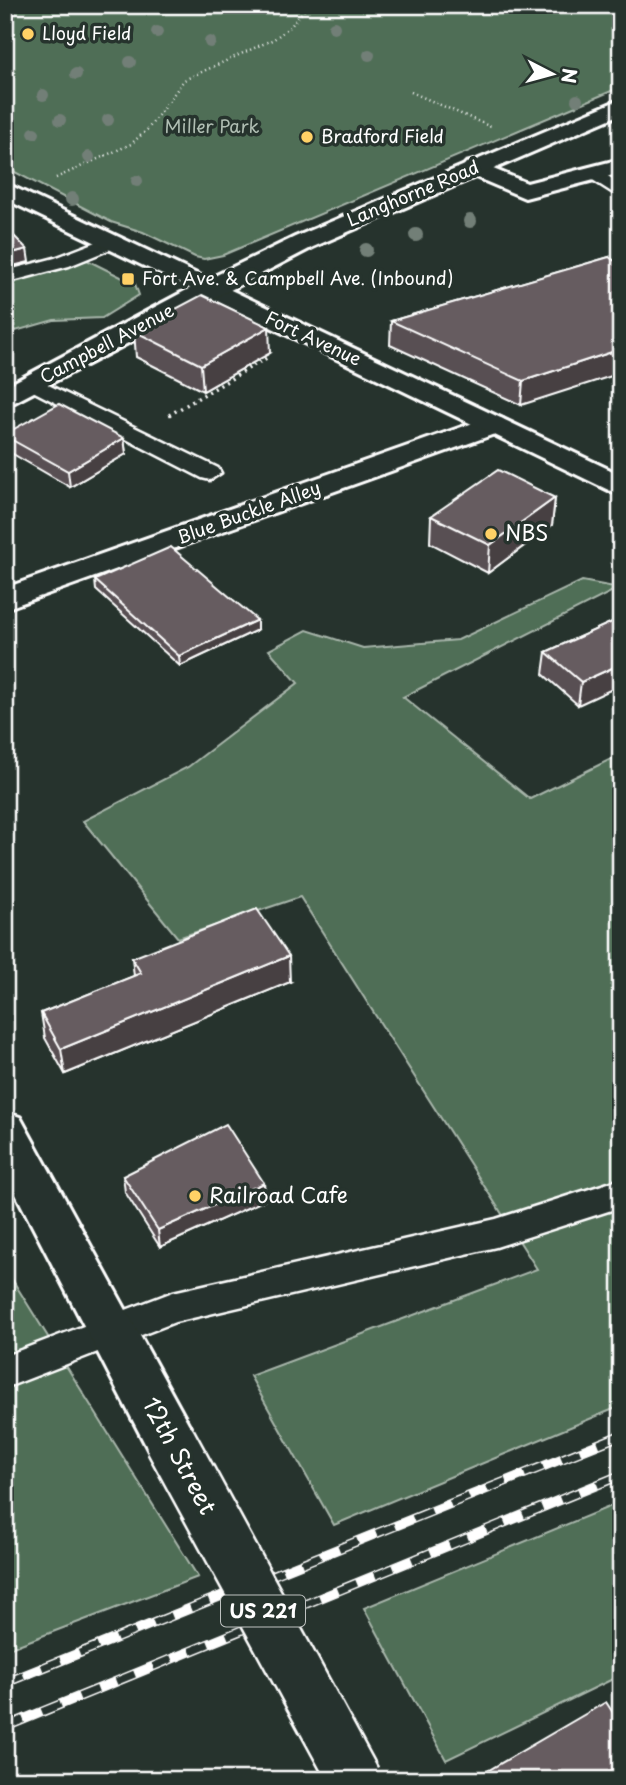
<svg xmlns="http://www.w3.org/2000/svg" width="626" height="1785" font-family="'Playpen Sans',sans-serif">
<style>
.green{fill:#506e57;stroke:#a8b6ab;stroke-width:2}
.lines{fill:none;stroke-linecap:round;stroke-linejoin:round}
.lane-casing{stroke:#fff;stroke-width:5}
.street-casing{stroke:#fff;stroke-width:6}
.secondary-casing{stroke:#fff;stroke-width:6}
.primary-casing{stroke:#fff;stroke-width:6}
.path-far1{stroke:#fff;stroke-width:2.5;stroke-dasharray:1 3.5;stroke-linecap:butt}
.path{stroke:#fff;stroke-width:3.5;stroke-dasharray:2 4.5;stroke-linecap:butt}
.lane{fill:#26332d;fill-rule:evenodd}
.street{fill:#26332d;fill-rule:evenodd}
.secondary{fill:#26332d;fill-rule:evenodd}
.primary{fill:#26332d;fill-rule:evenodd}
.rail-casing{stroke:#fff;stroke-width:10}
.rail{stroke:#26332d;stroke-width:7;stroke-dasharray:20;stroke-linecap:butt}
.primary-bridge-casing{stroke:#fff;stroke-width:55;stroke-linecap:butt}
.primary-bridge{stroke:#26332d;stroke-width:50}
.tree{fill:#727f77}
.wall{fill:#584f53;stroke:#fff;stroke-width:2}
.shaded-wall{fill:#474043;stroke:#fff;stroke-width:2}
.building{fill:#665c60;stroke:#fff;stroke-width:2}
.poi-dot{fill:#ffd166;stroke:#26332d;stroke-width:2.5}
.labels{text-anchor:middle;stroke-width:7;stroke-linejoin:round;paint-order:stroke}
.far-poi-label{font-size:18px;fill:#fff;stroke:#26332d;text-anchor:start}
.far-park-label{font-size:18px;fill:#b0beb3;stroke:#26332d}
.far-street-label{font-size:18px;fill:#fff;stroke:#26332d}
.shield{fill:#26332d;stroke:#bec2c0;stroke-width:2}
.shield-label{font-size:19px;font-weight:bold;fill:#fff}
.poi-label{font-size:21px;fill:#fff;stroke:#26332d;text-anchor:start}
.near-street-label{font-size:24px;fill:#fff;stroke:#26332d}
</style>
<rect width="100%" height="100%" fill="#26332d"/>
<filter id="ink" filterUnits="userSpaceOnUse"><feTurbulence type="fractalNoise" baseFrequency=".0143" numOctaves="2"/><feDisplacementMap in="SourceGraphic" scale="14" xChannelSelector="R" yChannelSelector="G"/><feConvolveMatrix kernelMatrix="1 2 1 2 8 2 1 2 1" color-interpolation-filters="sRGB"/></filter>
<g filter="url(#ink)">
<!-- green -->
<path class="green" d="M 5,5 L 621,5 L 621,87 L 223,255 L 204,259 L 195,257 L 143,232 L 111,222 L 5,167 Z
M 87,260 L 135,284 L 139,295 L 102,318 L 54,320 L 5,334 L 5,282 Z
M 582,581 L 619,588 L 403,697 L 530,799 L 621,754 L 621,1406 L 334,1525 L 250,1376 L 537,1269 L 300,897 L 178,938 L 83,821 L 188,767 L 298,683 L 269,650 L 307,630 L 363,648 L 458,640 Z
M 5,1268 L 198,1577 L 5,1650 Z
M 621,1502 L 621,1675 L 446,1760 L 364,1608 Z"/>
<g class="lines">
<defs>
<path id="lane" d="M 594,168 L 621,184 L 621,198 L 588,177 L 585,173 Z
M 112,236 L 121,242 L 118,246 L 69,266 L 5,283 L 5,271 L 55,258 Z
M 34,378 L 218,468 L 221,473 L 210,480 L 202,478 L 27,388 L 24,384 L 27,380 Z
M 621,1179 L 621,1207 L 496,1247 L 175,1322 L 5,1388 L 5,1356 L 173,1292 L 496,1219 Z"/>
<path id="street" d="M 621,159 L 621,173 L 525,198 L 466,173 L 462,168 L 466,163 L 474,161 L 527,183 Z
M 493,416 L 503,419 L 507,425 L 503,431 L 5,609 L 5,588 Z"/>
<path id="secondary" d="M 5,183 L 621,475 L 621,496 L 5,199 Z"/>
<path id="primary" d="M 621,99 L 621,114 L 313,247 L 5,407 L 5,387 L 200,283 L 295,237 Z
M 5,1112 L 20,1117 L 189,1425 L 196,1442 L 189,1459 L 171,1465 L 153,1459 L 5,1173 Z"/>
</defs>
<!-- lane casing -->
<use href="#lane" class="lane-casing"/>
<!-- street casing -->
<use href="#street" class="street-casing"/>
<!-- secondary casing -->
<use href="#secondary" class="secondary-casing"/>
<!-- primary casing -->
<use href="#primary" class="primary-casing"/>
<!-- path-far1 -->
<path class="path-far1" d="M 411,92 L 491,127
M 56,178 L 131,144 L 148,129 L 184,80 L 274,39 L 291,26 L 308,5"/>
<!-- path -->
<path class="path" d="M 169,415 L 270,356"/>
<!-- lane -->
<use href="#lane" class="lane"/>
<!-- street -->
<use href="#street" class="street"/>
<!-- secondary -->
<use href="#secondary" class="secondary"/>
<!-- primary -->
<use href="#primary" class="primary"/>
<defs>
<path id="rail" d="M 5,1683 L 621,1435
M 5,1727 L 621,1475"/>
</defs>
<!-- rail casing -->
<use href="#rail" class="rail-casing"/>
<!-- rail -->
<use href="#rail" class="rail"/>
<defs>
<path id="primary-bridge" d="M 171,1442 L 355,1780"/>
</defs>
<!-- primary-bridge casing -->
<use href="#primary-bridge" class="primary-bridge-casing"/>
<!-- primary-bridge -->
<use href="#primary-bridge" class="primary-bridge"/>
</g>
<!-- trees -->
<g class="tree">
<circle cx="334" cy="27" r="6"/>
<circle cx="157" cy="32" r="6"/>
<circle cx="210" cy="42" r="6"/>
<circle cx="369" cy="55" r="6"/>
<circle cx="130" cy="62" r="6"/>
<circle cx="76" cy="74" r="6"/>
<circle cx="43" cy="95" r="6"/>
<circle cx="577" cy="100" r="6"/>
<circle cx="60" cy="120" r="6"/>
<circle cx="108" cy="120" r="6"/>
<circle cx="34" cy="133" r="6"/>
<circle cx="89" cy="157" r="6"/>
<circle cx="137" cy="181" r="6"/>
<circle cx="72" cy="199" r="7"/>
<circle cx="470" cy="221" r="7"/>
<circle cx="416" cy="235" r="7"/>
<circle cx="366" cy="250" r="7"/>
</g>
<!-- wall -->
<path class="wall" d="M 609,257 L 521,405 L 390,345 L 391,321 Z
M 134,331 L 270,353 L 203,391 L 136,357 Z
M 5,434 L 124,438 L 126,454 L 70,487 L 6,450 Z
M 555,498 L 552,525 L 488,573 L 430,543 L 431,516 Z
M 95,580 L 257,630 L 180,666 L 96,590 Z
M 621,618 L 578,705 L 543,674 L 546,652 Z
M 132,958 L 290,982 L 65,1074 L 45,1038 L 41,1013 L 134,976 Z
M 123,1176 L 264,1183 L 265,1200 L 160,1247 L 125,1192 Z"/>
<!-- shaded-wall -->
<path class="shaded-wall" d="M 27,249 L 29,262 L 5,268 L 5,255 Z
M 269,327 L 270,353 L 203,391 L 201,365 Z
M 621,349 L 621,373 L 521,405 L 523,381 Z
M 124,438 L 126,454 L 70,487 L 68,471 Z
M 555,498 L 552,525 L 488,573 L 490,545 Z
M 257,620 L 257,630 L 180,666 L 179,656 Z
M 621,664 L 621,685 L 578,705 L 581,682 Z
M 289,956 L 290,982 L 65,1074 L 61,1049 Z
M 264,1183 L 265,1200 L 160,1247 L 158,1230 Z"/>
<!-- building -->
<path class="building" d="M 5,227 L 27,249 L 5,255 Z
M 609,257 L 621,265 L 621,349 L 523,381 L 391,321 Z
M 202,295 L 269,327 L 201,365 L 134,331 Z
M 59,404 L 124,438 L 68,471 L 5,436 L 5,434 Z
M 498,470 L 555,498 L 490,545 L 431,516 Z
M 171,547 L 257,620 L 179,656 L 95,580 Z
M 621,618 L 621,664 L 581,682 L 546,652 Z
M 257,909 L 289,956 L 61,1049 L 41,1013 L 141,973 L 132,958 Z
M 226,1124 L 264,1183 L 158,1230 L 123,1176 Z
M 606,1702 L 621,1725 L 621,1780 L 472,1780 Z"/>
</g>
<!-- markers -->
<g class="poi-dot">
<circle cx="28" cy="34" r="7"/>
<circle cx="307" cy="137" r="7"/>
<rect x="121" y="272" width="14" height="14" rx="3.5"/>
<circle cx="491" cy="534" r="7"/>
<circle cx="195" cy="1196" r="7"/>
</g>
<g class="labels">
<!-- far-poi labels -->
<g class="far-poi-label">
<text x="42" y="40">Lloyd Field</text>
<text x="321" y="143">Bradford Field</text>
<text x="142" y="285">Fort Ave. &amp; Campbell Ave. (Inbound)</text>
</g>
<!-- far-park labels -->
<g class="far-park-label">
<text x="212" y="133">Miller Park</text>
</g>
<!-- far-street labels -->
<g class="far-street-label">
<text transform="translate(413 194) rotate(-23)" y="6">Langhorne Road</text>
<text transform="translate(313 339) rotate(25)" y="6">Fort Avenue</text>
<text transform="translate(107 344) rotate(-28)" y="6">Campbell Avenue</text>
<text transform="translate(249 513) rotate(-20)" y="6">Blue Buckle Alley</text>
</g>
<!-- shield labels -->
<rect class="shield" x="221" y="1595.5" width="84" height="31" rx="5"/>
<g class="shield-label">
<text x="263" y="1618">US 221</text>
</g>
<!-- poi labels -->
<g class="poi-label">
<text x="505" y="541">NBS</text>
<text x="209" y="1203">Railroad Cafe</text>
</g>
<!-- near-street labels -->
<g class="near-street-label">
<text transform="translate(179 1456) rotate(62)" y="8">12th Street</text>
</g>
</g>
<!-- margin -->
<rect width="626" height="1785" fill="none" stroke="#26332d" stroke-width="28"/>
<rect x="14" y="14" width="598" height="1757" fill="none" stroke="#fff" stroke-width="2.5" filter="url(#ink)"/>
<!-- north arrow -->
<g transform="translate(552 74) rotate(96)" stroke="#26332d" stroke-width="5" paint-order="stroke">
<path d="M0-5L12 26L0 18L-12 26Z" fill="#ffffff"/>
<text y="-10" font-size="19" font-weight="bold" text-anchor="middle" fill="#ffffff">N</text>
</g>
</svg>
